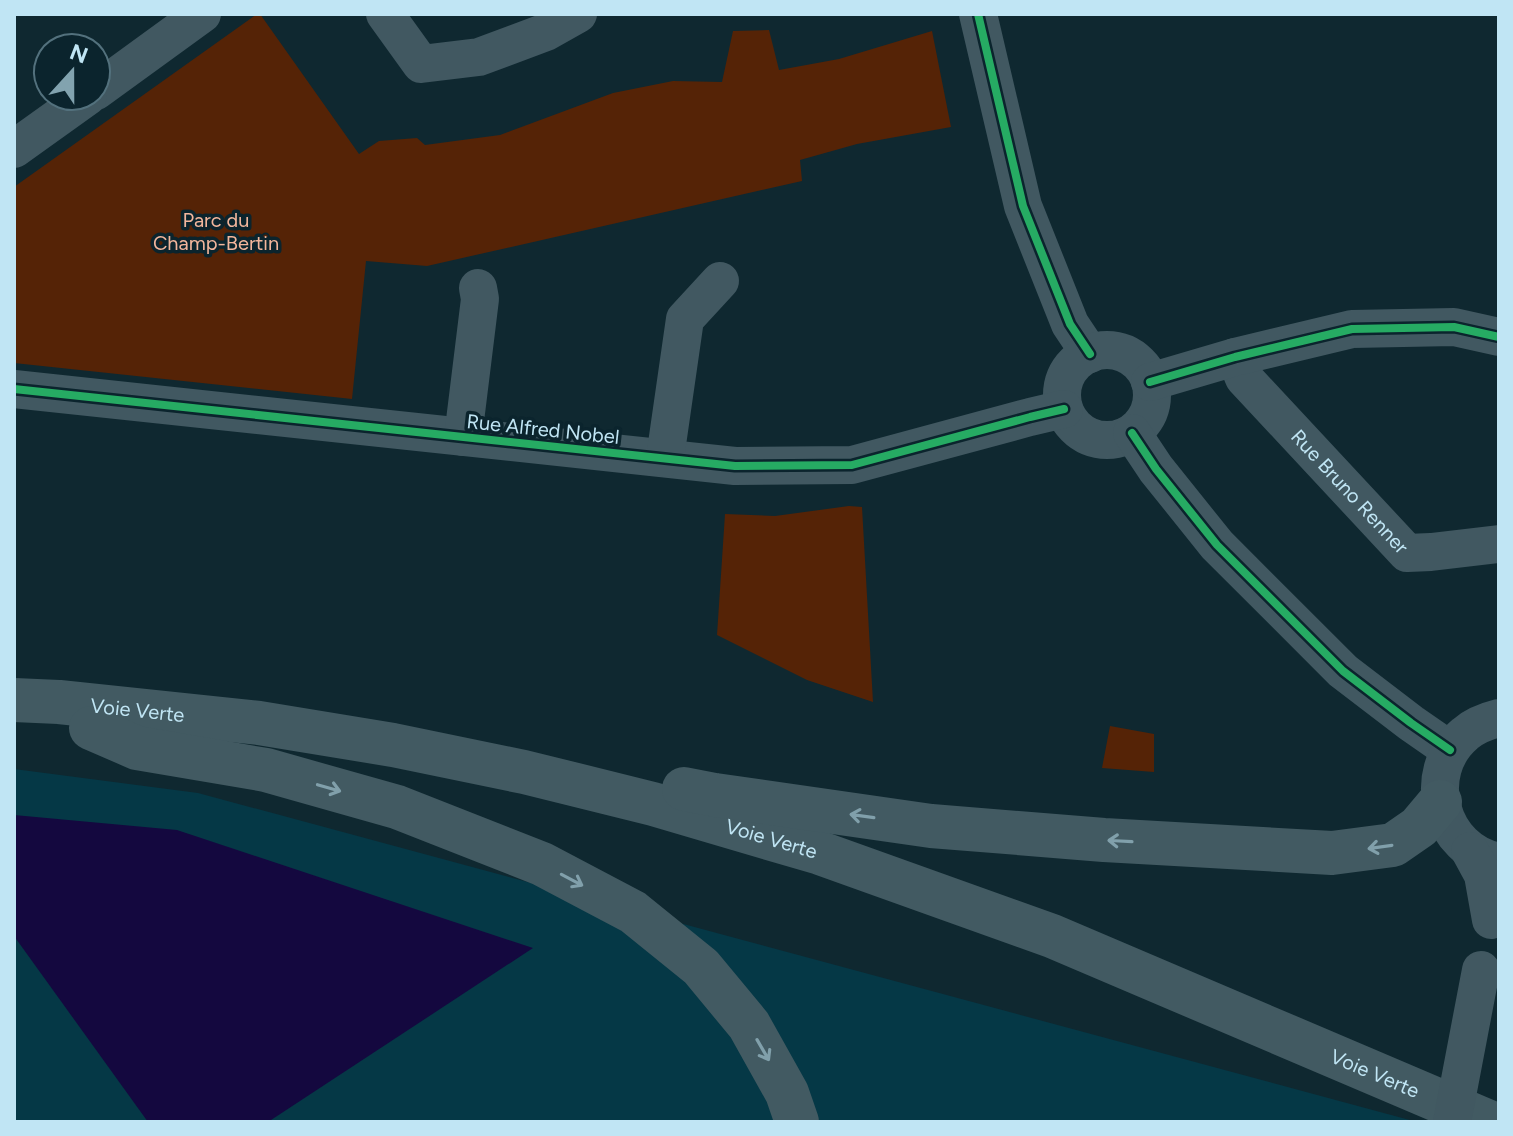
<svg xmlns="http://www.w3.org/2000/svg" width="1513" height="1136" font-family="Figtree,sans-serif">
<style>
.built{fill:#053846}
.green{fill:#552306}
.water{fill:#14083f}
.lines{fill:none;stroke-linecap:round;stroke-linejoin:round}
.minor{stroke:#415861;stroke-width:38}
.secondary{stroke:#425a62;stroke-width:44}
.minor-bridge{stroke:#415861;stroke-width:38}
.cycleway-casing{stroke:#0b242d;stroke-width:13}
.cycleway{stroke:#26ab63;stroke-width:8}
.oneway{stroke:#81a0ab}
.labels{text-anchor:middle;stroke-width:7;stroke-linejoin:round;paint-order:stroke}
.park-label{font-size:20px;fill:#f2b69c;stroke:#0b242d}
.street-label{font-size:20px;fill:#c0e5f4;stroke:#0b242d}
</style>
<rect width="100%" height="100%" fill="#0f2830"/>
<!-- built -->
<path class="built" d="M 14,769 L 198,793 L 1417,1122 L 14,1122 Z"/>
<!-- green -->
<path class="green" d="M 257,14 L 260,14 L 359,154 L 379,141 L 417,138 L 425,145 L 500,135 L 613,93 L 673,81 L 722,82 L 733,31 L 769,30 L 779,70 L 839,59 L 932,31 L 951,127 L 857,144 L 800,160 L 802,181 L 427,266 L 366,261 L 352,399 L 14,363 L 14,187 Z
M 849,506 L 862,507 L 873,702 L 807,680 L 717,635 L 725,514 L 775,516 Z
M 1110,726 L 1154,734 L 1154,772 L 1102,768 Z"/>
<!-- water -->
<path class="water" d="M 14,815 L 177,830 L 533,948 L 268,1122 L 148,1122 L 14,936 Z"/>
<g class="lines">
<!-- minor -->
<g class="minor">
<path d="M 385,14 L 421,64 L 479,57 L 546,32 L 578,14"/>
<path d="M 978,14 L 1023,206 L 1070,324 L 1090,354"/>
<path d="M 96,91 L 202,14"/>
<path d="M 14,149 L 88,96"/>
<circle cx="1107" cy="395" r="45"/>
<path id="s1" d="M 1235,357 L 1244,378 L 1407,553 L 1431,552 L 1499,544"/>
<path d="M 1150,382 L 1235,357 L 1352,329 L 1454,327 L 1499,337"/>
<path d="M 14,389 L 735,466 L 852,465 L 1030,417 L 1064,409"/>
<path d="M 1132,433 L 1156,469 L 1217,545 L 1343,671 L 1411,723 L 1450,750"/>
<path d="M 463,437 L 480,299 L 478,288"/>
<path d="M 665,458 L 685,319 L 720,281"/>
<path d="M 1499,718 C 1487,721 1475,725 1465,734 C 1419,773 1440,851 1499,862"/>
<path d="M 1470,851 L 1483,875 L 1491,920"/>
</g>
<!-- secondary -->
<g class="secondary">
<path id="s2" d="M 14,700 L 59,702 L 259,723 L 393,745 L 524,772 L 653,804 L 820,853 L 1052,936 L 1489,1122"/>
<path d="M 91,728 L 137,748 L 266,770 L 397,807 L 542,864 L 633,912 L 701,967 L 749,1025 L 787,1093 L 797,1122"/>
<path d="M 684,789 L 715,795 L 931,826 L 1104,840 L 1332,853 L 1393,845 L 1419,827 L 1440,802"/>
</g>
<!-- minor-bridge -->
<path class="minor-bridge" d="M 1452,1122 L 1481,970"/>
<defs>
<path id="cycleway" d="M 978,14 L 1023,206 L 1070,324 L 1090,354
M 1150,382 L 1235,357 L 1352,329 L 1454,327 L 1499,337
M 14,389 L 735,466 L 852,465 L 1030,417 L 1064,409
M 1132,433 L 1156,469 L 1217,545 L 1343,671 L 1411,723 L 1450,750"/>
</defs>
<!-- cycleway casing -->
<use href="#cycleway" class="cycleway-casing"/>
<!-- cycleway -->
<use href="#cycleway" class="cycleway"/>
</g>
<!-- one-way arrows -->
<defs><path id="oneway-shaft" d="M-6 0H5M1.5-3L5.5 0L1.5 3" fill="none" stroke-width="1.6" stroke-linecap="round" stroke-linejoin="round" transform="scale(2)"/></defs>
<g class="oneway">
<use href="#oneway-shaft" transform="translate(329 788) rotate(16)"/>
<use href="#oneway-shaft" transform="translate(862 816) rotate(-172)"/>
<use href="#oneway-shaft" transform="translate(1120 841) rotate(-177)"/>
<use href="#oneway-shaft" transform="translate(1380 847) rotate(172)"/>
<use href="#oneway-shaft" transform="translate(572 880) rotate(28)"/>
<use href="#oneway-shaft" transform="translate(763 1050) rotate(60)"/>
</g>
<g class="labels">
<!-- park labels -->
<g class="park-label">
<text x="216" y="227">Parc du<tspan x="216" dy="23">Champ-Bertin</tspan></text>
</g>
<!-- street labels -->
<g class="street-label">
<text transform="translate(543 429) rotate(6)" y="7">Rue Alfred Nobel</text>
<text dy="7" stroke="none"><textPath href="#s1" startOffset="178">Rue Bruno Renner</textPath></text>
<text dy="7" stroke="none"><textPath href="#s2" startOffset="124">Voie Verte</textPath></text>
<text dy="7" stroke="none"><textPath href="#s2" startOffset="772">Voie Verte</textPath></text>
<text dy="7" stroke="none"><textPath href="#s2" startOffset="1420">Voie Verte</textPath></text>
</g>
</g>
<!-- border -->
<rect width="1513" height="1136" fill="none" stroke="#c0e5f4" stroke-width="32"/>
<!-- north arrow -->
<g transform="translate(72 72) rotate(21)"><circle r="38" fill="#0b242d" stroke="#53717d" stroke-width="2"/>
<path d="M0-6L14 30L0 20L-14 30Z" fill="#82a3af"/>
<text y="-12" font-size="22" font-weight="bold" text-anchor="middle" fill="#c0e5f4">N</text>
</g>
</svg>
